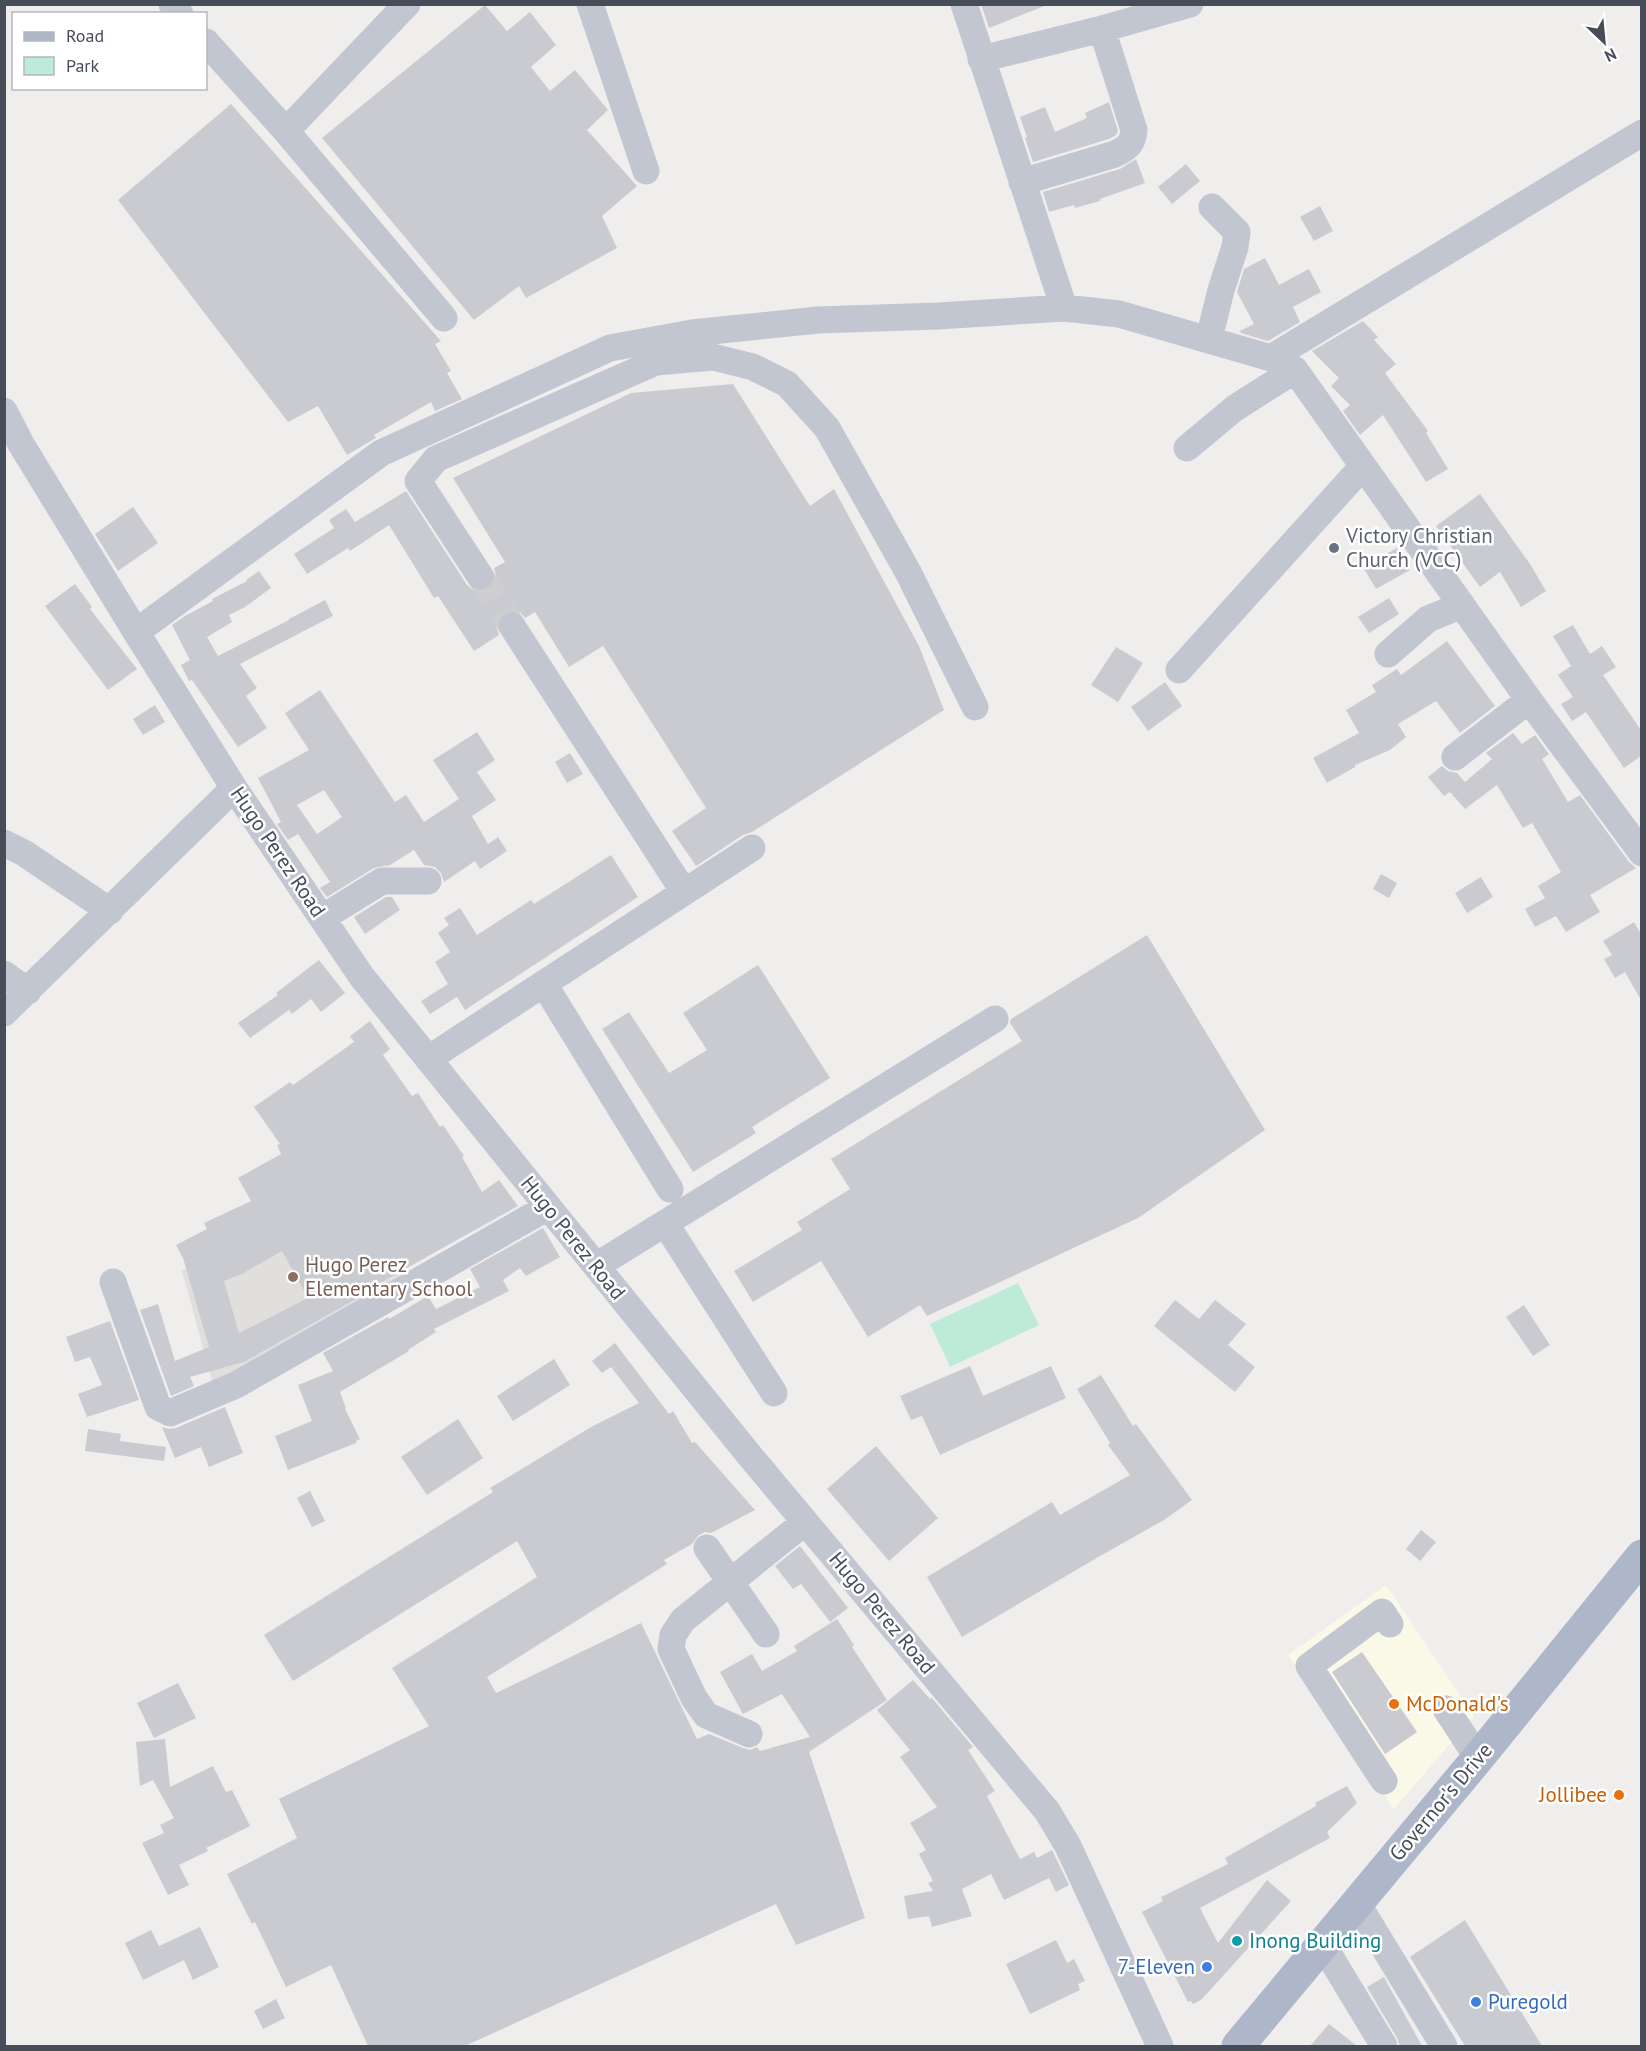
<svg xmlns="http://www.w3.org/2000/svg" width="1646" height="2051" font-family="'PT Sans',sans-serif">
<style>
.commercial{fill:#faf8e7}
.education{fill:#e0dfde}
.green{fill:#beebd9}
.building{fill:#cacbd1;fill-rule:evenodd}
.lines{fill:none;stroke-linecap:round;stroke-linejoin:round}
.minor-tunnel{stroke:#cecdcf;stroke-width:27;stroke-dasharray:27 14;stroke-linecap:butt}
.minor{stroke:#c1c6d1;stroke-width:27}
.major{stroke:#aeb6ca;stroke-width:33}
.worship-dot{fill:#6b7280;stroke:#fff;stroke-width:2}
.education-dot{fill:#8d6e63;stroke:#fff;stroke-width:2}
.food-dot{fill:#e8710a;stroke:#fff;stroke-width:2}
.culture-dot{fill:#0f9aa8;stroke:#fff;stroke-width:2}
.shop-dot{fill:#3f7fe0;stroke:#fff;stroke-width:2}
.labels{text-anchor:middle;stroke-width:5;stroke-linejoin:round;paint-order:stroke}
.worship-label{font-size:21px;fill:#5b616d;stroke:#fff;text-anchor:start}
.street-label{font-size:21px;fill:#474c59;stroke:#fff}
.education-label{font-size:21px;fill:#785e54;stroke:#fff;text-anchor:start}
.food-label{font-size:21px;fill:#c56008;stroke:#fff;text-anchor:start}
.culture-label{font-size:21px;fill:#0d838f;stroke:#fff;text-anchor:start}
.shop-label{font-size:21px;fill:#366cbe;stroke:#fff;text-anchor:end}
</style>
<rect width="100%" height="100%" fill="#f0eded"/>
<!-- commercial -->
<path class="commercial" d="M 1386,1585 L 1474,1716 L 1394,1809 L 1288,1655 Z"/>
<!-- education -->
<path class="education" d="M 344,1170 L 405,1283 L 214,1387 L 182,1271 Z"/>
<!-- green -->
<path class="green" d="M 1018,1283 L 1039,1325 L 950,1367 L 930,1324 Z"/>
<!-- building -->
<path class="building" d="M 981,4 L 1047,4 L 1047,5 L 989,28 Z
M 485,5 L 507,31 L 530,12 L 556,45 L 531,67 L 550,91 L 575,70 L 608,110 L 587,130 L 637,186 L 602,216 L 617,248 L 526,298 L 519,286 L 474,320 L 322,138 Z
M 1109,102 L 1118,131 L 1116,135 L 1109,139 L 1033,162 L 1025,138 L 1027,137 L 1020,117 L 1045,107 L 1055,132 L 1087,118 L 1085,113 Z
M 231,104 L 441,341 L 435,344 L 451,371 L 447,373 L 462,399 L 435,411 L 431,402 L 374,435 L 376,438 L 347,455 L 318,406 L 288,422 L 118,200 Z
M 1136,159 L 1145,183 L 1100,199 L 1100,201 L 1075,208 L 1074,205 L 1049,212 L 1043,192 L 1120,169 Z
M 1186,164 L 1200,181 L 1172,204 L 1158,187 Z
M 1320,206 L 1333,231 L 1314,241 L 1300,217 Z
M 1265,258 L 1279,285 L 1309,269 L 1321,292 L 1293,307 L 1300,322 L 1268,341 L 1241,333 L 1240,331 L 1254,324 L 1237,292 L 1244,269 Z
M 1363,321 L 1378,337 L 1374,340 L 1396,364 L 1385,373 L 1428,431 L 1426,433 L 1448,469 L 1426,482 L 1383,415 L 1360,435 L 1343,411 L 1350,405 L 1331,386 L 1339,378 L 1312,351 Z
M 733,384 L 810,506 L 834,489 L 919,646 L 944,710 L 752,832 L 743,835 L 696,866 L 672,831 L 706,808 L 603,646 L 569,667 L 535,612 L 525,618 L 520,612 L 512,610 L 504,613 L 498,618 L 496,626 L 499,635 L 474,651 L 438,596 L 434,598 L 389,525 L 350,551 L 348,548 L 307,574 L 294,554 L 334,528 L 329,520 L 346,509 L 355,522 L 406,491 L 467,585 L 473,590 L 481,592 L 488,589 L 494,583 L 496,576 L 494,568 L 505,562 L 453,478 L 631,393 Z
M 1480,494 L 1530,564 L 1546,591 L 1521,607 L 1500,572 L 1480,587 L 1436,526 Z
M 133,507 L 158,543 L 118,571 L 95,534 Z
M 1397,548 L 1410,570 L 1376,589 L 1363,567 Z
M 259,571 L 271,588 L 245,607 L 229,615 L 232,622 L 207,637 L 218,656 L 289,620 L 289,619 L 325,600 L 333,616 L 240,664 L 257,688 L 246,696 L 267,728 L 238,747 L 192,680 L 189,681 L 181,665 L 190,660 L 172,625 L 185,616 L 213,601 L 212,599 L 247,581 L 246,580 Z
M 75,584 L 92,607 L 90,609 L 137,669 L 108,690 L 45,606 Z
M 1389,598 L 1399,614 L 1369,633 L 1358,617 Z
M 1573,625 L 1590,654 L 1602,646 L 1616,667 L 1603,675 L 1641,730 L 1641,756 L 1624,768 L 1586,712 L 1572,721 L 1561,704 L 1573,697 L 1558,675 L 1571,666 L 1553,636 Z
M 1447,641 L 1495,706 L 1460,733 L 1436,701 L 1398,724 L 1406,737 L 1390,750 L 1355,765 L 1355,767 L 1327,783 L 1313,758 L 1359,733 L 1346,710 L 1376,692 L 1372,685 L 1397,669 L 1401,675 Z
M 1116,647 L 1143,663 L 1118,702 L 1091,685 Z
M 1165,682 L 1182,706 L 1148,731 L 1131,707 Z
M 320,690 L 395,802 L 406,795 L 424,822 L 459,799 L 433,760 L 477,732 L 495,760 L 477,772 L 496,800 L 472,816 L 488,844 L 498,837 L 507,851 L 480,869 L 475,861 L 444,882 L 441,873 L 435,867 L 424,865 L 414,850 L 390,865 L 374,868 L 327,897 L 320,888 L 330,882 L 298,834 L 288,840 L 277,824 L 281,822 L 258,778 L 309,750 L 285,713 ZM 324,790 L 342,817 L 317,834 L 297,805 Z
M 155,705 L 165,722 L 143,735 L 133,719 Z
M 1513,733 L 1522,744 L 1535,735 L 1549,754 L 1542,759 L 1568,802 L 1580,795 L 1629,862 L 1636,868 L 1590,895 L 1600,912 L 1566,932 L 1556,916 L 1535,927 L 1525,909 L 1545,898 L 1538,886 L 1561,872 L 1532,823 L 1523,828 L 1497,785 L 1465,809 L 1450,792 L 1444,796 L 1428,777 L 1442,766 L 1448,771 L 1457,773 L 1465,782 L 1492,759 L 1486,753 Z
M 570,753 L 583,774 L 567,783 L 555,762 Z
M 611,855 L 638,897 L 465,1010 L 457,997 L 430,1014 L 421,1001 L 448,984 L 435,962 L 450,952 L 438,933 L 449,925 L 444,918 L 460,908 L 477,935 L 531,900 L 534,904 Z
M 1381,874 L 1397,883 L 1389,898 L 1373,889 Z
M 1481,877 L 1493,897 L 1467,913 L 1455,893 Z
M 386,897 L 392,897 L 400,910 L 365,934 L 354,917 Z
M 1634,922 L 1641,934 L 1641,1000 L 1625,972 L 1615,978 L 1604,959 L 1612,955 L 1603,941 Z
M 1147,935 L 1265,1130 L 1138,1218 L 927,1316 L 920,1305 L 868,1337 L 821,1261 L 753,1302 L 734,1271 L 802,1230 L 797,1222 L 850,1189 L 831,1159 L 1022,1041 L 1010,1023 L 1011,1019 Z
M 319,960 L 345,993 L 321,1012 L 311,999 L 292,1014 L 289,1010 L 250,1038 L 238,1023 L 278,995 L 276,993 Z
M 758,965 L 830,1078 L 752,1127 L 756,1133 L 693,1172 L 602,1029 L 629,1012 L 669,1073 L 707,1050 L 683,1013 Z
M 370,1021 L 390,1049 L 383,1055 L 412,1096 L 418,1093 L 440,1127 L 443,1125 L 464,1156 L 462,1157 L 482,1192 L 499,1180 L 518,1206 L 371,1288 L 372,1290 L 258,1354 L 244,1362 L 190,1377 L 194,1386 L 171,1396 L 140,1310 L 158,1304 L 175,1361 L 209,1347 L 183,1258 L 176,1245 L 207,1229 L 204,1223 L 251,1201 L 238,1178 L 281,1154 L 277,1145 L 280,1144 L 254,1107 L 290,1082 L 293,1085 L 354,1042 L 350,1036 ZM 282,1251 L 308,1298 L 239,1333 L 224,1281 L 242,1274 Z
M 543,1228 L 560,1257 L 526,1276 L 520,1268 L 503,1280 L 509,1291 L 434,1329 L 436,1332 L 408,1350 L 409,1351 L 340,1392 L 346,1408 L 345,1409 L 360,1439 L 356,1441 L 356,1443 L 288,1470 L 275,1436 L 312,1421 L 298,1385 L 333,1371 L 323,1353 L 388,1317 L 389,1319 L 428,1296 L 436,1309 L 480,1287 L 470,1269 Z
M 1175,1300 L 1199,1319 L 1215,1300 L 1246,1324 L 1228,1345 L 1255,1367 L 1235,1392 L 1154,1326 Z
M 1524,1305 L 1550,1345 L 1533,1356 L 1506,1317 Z
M 110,1321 L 139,1400 L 87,1417 L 78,1394 L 102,1385 L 90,1357 L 75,1362 L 66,1337 Z
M 615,1343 L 669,1414 L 673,1411 L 692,1443 L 695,1442 L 755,1510 L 711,1533 L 705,1532 L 699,1535 L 692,1544 L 664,1560 L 667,1564 L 487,1677 L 496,1693 L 641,1623 L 697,1739 L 709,1734 L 743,1748 L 750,1750 L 757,1747 L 760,1751 L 810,1737 L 782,1694 L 743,1714 L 720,1672 L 752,1654 L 762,1671 L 797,1651 L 794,1646 L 837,1619 L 854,1645 L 852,1647 L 887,1700 L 809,1752 L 865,1918 L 796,1945 L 776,1904 L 465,2046 L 368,2046 L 331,1965 L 286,1987 L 255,1922 L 252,1924 L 227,1874 L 297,1838 L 279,1799 L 429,1726 L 392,1668 L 537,1577 L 517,1541 L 293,1681 L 264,1635 L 493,1492 L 490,1488 L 591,1427 L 639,1403 L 611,1367 L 602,1373 L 592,1361 Z
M 554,1359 L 570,1385 L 513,1421 L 497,1396 Z
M 970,1366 L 983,1396 L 1051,1366 L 1066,1398 L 940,1455 L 922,1416 L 911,1420 L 900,1396 Z
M 1101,1375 L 1133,1426 L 1136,1424 L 1192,1500 L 1164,1520 L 1100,1556 L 962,1637 L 927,1577 L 1052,1502 L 1060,1515 L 1130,1475 L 1108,1445 L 1110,1443 L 1077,1389 Z
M 225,1407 L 243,1453 L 209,1467 L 201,1447 L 175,1458 L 162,1427 L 169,1429 L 176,1428 Z
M 458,1419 L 483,1458 L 427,1495 L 401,1457 Z
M 88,1429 L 121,1434 L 120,1441 L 166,1447 L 164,1461 L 85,1451 Z
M 876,1446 L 938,1518 L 889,1561 L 827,1489 Z
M 310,1491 L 325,1521 L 312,1527 L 297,1498 Z
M 1421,1530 L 1436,1542 L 1420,1561 L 1406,1549 Z
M 800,1546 L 848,1608 L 830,1622 L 801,1584 L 793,1589 L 775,1566 Z
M 1362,1652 L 1417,1732 L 1385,1754 L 1332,1672 Z
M 913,1680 L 930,1699 L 932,1698 L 973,1747 L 968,1750 L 995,1791 L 987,1796 L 1020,1859 L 1034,1852 L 1037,1858 L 1052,1850 L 1069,1885 L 1056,1892 L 1049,1878 L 1004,1900 L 991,1874 L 962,1889 L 972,1916 L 932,1927 L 929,1916 L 908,1919 L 904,1896 L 933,1891 L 928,1883 L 933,1881 L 919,1854 L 926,1850 L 910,1823 L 937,1807 L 900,1757 L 910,1750 L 877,1710 Z
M 178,1683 L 196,1718 L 154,1738 L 137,1703 Z
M 165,1739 L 170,1787 L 213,1766 L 226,1792 L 232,1790 L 250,1826 L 206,1848 L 208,1851 L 179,1865 L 189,1885 L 168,1895 L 142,1843 L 164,1833 L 160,1825 L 174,1818 L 153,1780 L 140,1786 L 136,1742 Z
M 1347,1786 L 1357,1803 L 1327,1832 L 1330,1838 L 1200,1908 L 1218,1943 L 1267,1880 L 1291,1901 L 1201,2000 L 1193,2004 L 1191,2001 L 1188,2002 L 1142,1912 L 1163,1901 L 1161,1897 L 1228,1864 L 1225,1858 L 1316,1806 L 1315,1803 Z
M 1465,1920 L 1542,2046 L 1465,2046 L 1410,1957 Z
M 200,1927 L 219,1967 L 193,1980 L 184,1960 L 143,1980 L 125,1943 L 151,1930 L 159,1946 Z
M 1056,1940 L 1067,1963 L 1074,1959 L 1085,1981 L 1078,1984 L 1080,1990 L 1030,2014 L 1006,1964 Z
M 1384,1977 L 1385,1979 L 1422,2046 L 1400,2046 L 1397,2038 L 1367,1987 Z
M 276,1999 L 285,2018 L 263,2029 L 254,2011 Z
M 1329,2024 L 1357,2046 L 1310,2046 Z"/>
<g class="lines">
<!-- minor-tunnel -->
<path class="minor-tunnel" d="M 480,576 L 512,626"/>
<!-- minor -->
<path class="minor" d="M 172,4 L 180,14
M 590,4 L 646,171
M 964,4 L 1064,308
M 206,42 L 286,131 L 444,318
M 981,59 L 1102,29 L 1190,4
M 286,131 L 407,4
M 1022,182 L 1115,154 C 1127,148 1133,144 1134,130 L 1102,29
M 1209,339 L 1221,290 L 1235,247 L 1237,232 L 1212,207
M 1271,358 L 1642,133
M 4,411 L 21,444 L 136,632 L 234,788 L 362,977 L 750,1456 L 1047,1811 L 1068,1846 L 1160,2046
M 1187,448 L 1235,408 L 1295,370
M 480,576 L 418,481 L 436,459 L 656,362 L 713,357 L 753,367 L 787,384 L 827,428 L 908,572 L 975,707
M 512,626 L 684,892
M 136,632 L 381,453 L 610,348 L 692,333 L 818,320 L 938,316 L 1064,308 L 1119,314 L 1271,358 L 1295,370 L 1529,700 L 1642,853
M 1388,654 L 1428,619 L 1462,605
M 1179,670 L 1363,466
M 1455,757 L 1529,700
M 4,843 L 24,853 L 110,911
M 322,918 L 382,881 L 428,881
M 4,974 L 28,991
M 544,984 L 670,1189
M 4,1013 L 234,788
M 428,1059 L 752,848
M 665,1223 L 774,1393
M 596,1266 L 995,1019
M 113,1282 L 158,1407 L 170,1413 L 236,1385 L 548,1207
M 707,1548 L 766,1634
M 1446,1709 L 1478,1758
M 749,1734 L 706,1715 L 694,1698 L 671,1649 L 673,1635 L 683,1620 L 805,1522
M 1384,1781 L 1309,1666 L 1382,1612 L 1390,1624
M 1357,1903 L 1444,2046
M 1323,1945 L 1384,2046"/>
<!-- major -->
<path class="major" d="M 1238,2046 L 1478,1758 L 1642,1556"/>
</g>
<!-- markers -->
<circle class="worship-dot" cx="1334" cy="548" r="6"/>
<circle class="education-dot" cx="293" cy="1277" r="6"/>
<g class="food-dot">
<circle cx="1394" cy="1704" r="6"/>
<circle cx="1619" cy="1795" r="6"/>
</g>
<circle class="culture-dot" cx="1237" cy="1941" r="6"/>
<g class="shop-dot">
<circle cx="1207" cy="1967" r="6"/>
<circle cx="1476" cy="2002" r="6"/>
</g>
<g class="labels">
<!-- worship labels -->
<g class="worship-label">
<text x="1346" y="543">Victory Christian<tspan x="1346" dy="24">Church (VCC)</tspan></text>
</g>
<!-- street labels -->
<g class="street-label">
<text transform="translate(278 852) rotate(56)" y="7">Hugo Perez Road</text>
<text transform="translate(573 1238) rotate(51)" y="7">Hugo Perez Road</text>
<text transform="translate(882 1613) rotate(50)" y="7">Hugo Perez Road</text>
<text transform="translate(1441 1802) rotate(-50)" y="7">Governor's Drive</text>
</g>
<!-- education labels -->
<g class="education-label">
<text x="305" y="1272">Hugo Perez<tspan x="305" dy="24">Elementary School</tspan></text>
</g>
<!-- food labels -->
<g class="food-label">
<text x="1406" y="1711">McDonald's</text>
<text x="1607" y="1802" text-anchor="end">Jollibee</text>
</g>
<!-- culture labels -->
<g class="culture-label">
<text x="1249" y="1948">Inong Building</text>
</g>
<!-- shop labels -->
<g class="shop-label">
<text x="1195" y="1974">7-Eleven</text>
<text x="1488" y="2009" text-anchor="start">Puregold</text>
</g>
</g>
<!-- border -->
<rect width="1646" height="2051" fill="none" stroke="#474c59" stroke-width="12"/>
<!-- legend -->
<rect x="12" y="12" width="195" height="78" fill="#ffffff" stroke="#b5b7bd" stroke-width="1.5"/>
<rect x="24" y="32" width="30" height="9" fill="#aeb6ca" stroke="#b5b7bd" stroke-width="1.5"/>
<text x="66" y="42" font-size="18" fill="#474c59">Road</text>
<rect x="24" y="57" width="30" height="18" fill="#beebd9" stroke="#b5b7bd" stroke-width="1.5"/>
<text x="66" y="72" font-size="18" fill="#474c59">Park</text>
<!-- north arrow -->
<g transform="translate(1604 42) rotate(154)" stroke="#ffffff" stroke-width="4.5" paint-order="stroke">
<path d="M0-4.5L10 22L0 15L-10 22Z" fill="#474c59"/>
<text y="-9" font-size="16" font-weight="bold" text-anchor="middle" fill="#474c59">N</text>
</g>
</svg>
